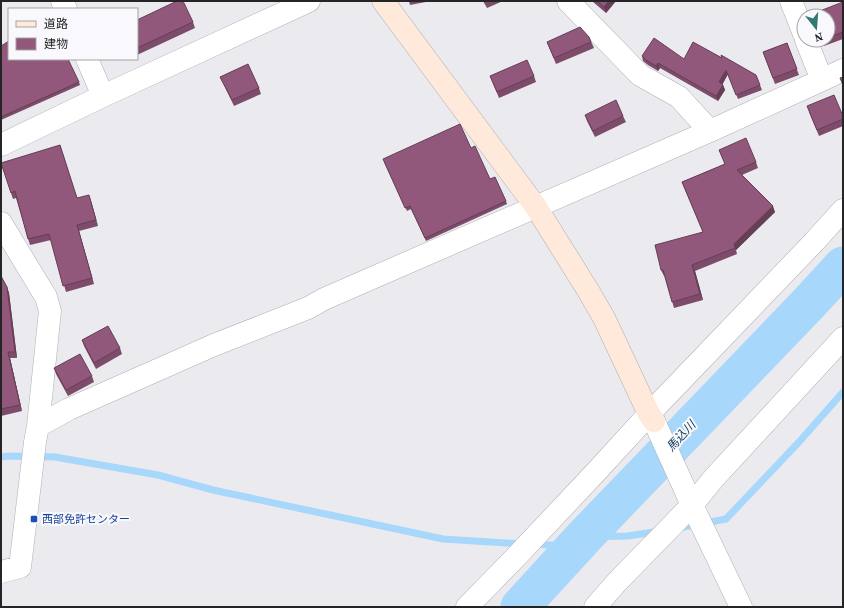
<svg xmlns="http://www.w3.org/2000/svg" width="844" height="608" font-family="'Source Serif 4','Noto Sans JP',serif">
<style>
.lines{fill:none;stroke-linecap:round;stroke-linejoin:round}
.stream{stroke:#a7d7fb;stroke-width:7}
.river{stroke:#a7d7fb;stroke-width:39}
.street-casing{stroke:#b0afb3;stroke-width:23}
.secondary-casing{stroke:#b0afb3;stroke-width:23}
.street{stroke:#fff;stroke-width:22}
.secondary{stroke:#fee9da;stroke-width:22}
.wall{fill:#7d4c6a}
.shaded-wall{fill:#663e56}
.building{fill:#91587b;stroke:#663e56}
.transit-dot{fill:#1a4fb4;stroke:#f9f8fc;stroke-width:1.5}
.labels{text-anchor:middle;stroke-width:4;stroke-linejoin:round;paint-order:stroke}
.transit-label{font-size:11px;fill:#164399;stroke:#f9f8fc;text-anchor:start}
.water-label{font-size:12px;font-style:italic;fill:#093957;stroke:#f9f8fc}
</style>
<rect width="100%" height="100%" fill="#ebeaef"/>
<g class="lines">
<!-- stream -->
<path class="stream" d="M 1,457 L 10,456 L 55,457 L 158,475 L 213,490 L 443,539 L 522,544
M 678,528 L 726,519 L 799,442 L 843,392
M 534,544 L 563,546 L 584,537 L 628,536 L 660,531"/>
<!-- river -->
<path class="river" d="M 520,607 L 584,537 L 809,303 L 843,266"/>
<defs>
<path id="street" d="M 62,1 L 66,9
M 568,1 L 640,75 L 679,97 L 710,131
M 791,1 L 804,34
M 806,40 L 822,80
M 87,59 L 103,96
M 1,145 L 103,96 L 309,1
M 1,223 L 46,297 L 50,311 L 38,426 L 35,442 L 20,567 L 1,572
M 654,421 L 692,505 L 741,607
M 38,426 L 69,409 L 214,345 L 308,308 L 324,299 L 710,131 L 822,80 L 843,70
M 467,607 L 513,560 L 595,473 L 649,414 L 814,242 L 843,210
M 595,607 L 617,582 L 692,505 L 714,478 L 843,338"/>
<path id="secondary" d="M 383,1 L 536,207 L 589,292 L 604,318 L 649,414 L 654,421"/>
</defs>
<!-- street casing -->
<use href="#street" class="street-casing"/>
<!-- secondary casing -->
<use href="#secondary" class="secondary-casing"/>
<!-- street -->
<use href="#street" class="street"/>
<!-- secondary -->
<use href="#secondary" class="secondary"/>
</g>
<!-- wall -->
<path class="wall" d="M 409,1 L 431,1 L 410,5 Z
M 483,1 L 503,1 L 487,8 Z
M 592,1 L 616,1 L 606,13 Z
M 843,2 L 843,39 L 824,46 L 822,40 L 828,40 L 828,16 Z
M 155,12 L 193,22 L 195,28 L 137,55 L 137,20 Z
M 589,37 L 594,48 L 556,64 L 547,42 Z
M 787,43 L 799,75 L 775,84 L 763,52 Z
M 1,46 L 79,82 L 80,85 L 1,120 Z
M 642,56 L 684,59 L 760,85 L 762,90 L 738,99 L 728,74 L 722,85 L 723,85 L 725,90 L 718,101 L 660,68 L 658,71 L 648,65 L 643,61 Z
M 490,76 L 534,76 L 536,82 L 499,98 Z
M 220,77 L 259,88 L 261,94 L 234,106 L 223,83 Z
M 809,112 L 843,116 L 843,126 L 819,136 Z
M 585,115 L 623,116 L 626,122 L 595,137 L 587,121 Z
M 60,145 L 77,198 L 91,201 L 98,226 L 79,231 L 94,284 L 66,292 L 51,240 L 30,245 L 16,198 L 13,199 L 11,193 Z
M 471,148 L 490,179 L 506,201 L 507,204 L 426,241 L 411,209 L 407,211 L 384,162 Z
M 719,150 L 756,162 L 758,168 L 742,175 L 775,212 L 736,250 L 737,254 L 695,271 L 703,300 L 674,308 L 665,276 L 664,276 L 661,270 L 703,232 L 682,182 L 725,164 Z
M 1,276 L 7,287 L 9,293 L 17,358 L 10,358 L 22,411 L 1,416 Z
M 82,340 L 120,348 L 122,354 L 96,369 L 84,346 Z
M 54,368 L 92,376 L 94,382 L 68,396 L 56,374 Z"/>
<!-- shaded-wall -->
<path class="shaded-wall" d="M 609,1 L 616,1 L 606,13 L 604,7 Z
M 658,63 L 660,68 L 658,71 L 656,66 Z
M 726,70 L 728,74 L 721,87 L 719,82 Z
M 723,85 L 725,90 L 718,101 L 716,96 Z
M 89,195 L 91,201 L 98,226 L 96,220 Z
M 773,206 L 775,212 L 736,250 L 734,244 Z
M 77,225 L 79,231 L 94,284 L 92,278 Z
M 692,265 L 695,271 L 703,300 L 700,294 Z
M 7,287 L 9,293 L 17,358 L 15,352 Z
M 8,352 L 10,358 L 22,411 L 20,405 Z"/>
<!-- building -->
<path class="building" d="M 177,1 L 183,1 L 193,22 L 137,48 L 137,20 Z
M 597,1 L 609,1 L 604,7 Z
M 843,2 L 843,32 L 828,38 L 828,16 L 813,16 L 812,14 Z
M 580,27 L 589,37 L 591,42 L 554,58 L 547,42 Z
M 654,38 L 684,59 L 693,42 L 722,58 L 721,55 L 756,75 L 760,85 L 736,95 L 726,70 L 719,82 L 723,85 L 716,96 L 658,63 L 656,66 L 646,60 L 642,56 Z
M 9,41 L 9,59 L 68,59 L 79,82 L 1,117 L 1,46 Z
M 787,43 L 797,69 L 773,78 L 763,52 Z
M 527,60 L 534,76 L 497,92 L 490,76 Z
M 248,64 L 259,88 L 232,100 L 220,77 Z
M 843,77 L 843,85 L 840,78 Z
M 834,95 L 843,116 L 843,119 L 817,130 L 807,106 Z
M 616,100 L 623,116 L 593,131 L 585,115 Z
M 460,124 L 471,148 L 475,146 L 490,179 L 495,177 L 506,201 L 425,238 L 410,206 L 405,208 L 383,159 Z
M 746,138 L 756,162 L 737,170 L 773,206 L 734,244 L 735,248 L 692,265 L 700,294 L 672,302 L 663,270 L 661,270 L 655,245 L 703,232 L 682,182 L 725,164 L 719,150 Z
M 60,145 L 77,198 L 89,195 L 96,220 L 77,225 L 92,278 L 63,286 L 49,234 L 28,239 L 15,191 L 11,193 L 1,163 Z
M 1,276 L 7,287 L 15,352 L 8,352 L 20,405 L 1,409 Z
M 108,326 L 120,348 L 94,363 L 82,340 Z
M 80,354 L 92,376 L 66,390 L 54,368 Z"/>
<!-- markers -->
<rect class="transit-dot" x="30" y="515" width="8" height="8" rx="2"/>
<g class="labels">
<!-- transit labels -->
<g class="transit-label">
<text x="42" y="523">西部免許センター</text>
</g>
<!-- water labels -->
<g class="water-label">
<text transform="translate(681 436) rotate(-47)" y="4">馬込川</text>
</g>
</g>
<!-- border -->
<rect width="844" height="608" fill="none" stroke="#252526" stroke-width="4"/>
<!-- legend -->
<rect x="8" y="8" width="130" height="52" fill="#f9f8fc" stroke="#a4a4a6"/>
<rect x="16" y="21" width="20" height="6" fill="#fee9da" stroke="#a4a4a6"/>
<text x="44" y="28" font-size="12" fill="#252526">道路</text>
<rect x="16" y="38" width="20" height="12" fill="#91587b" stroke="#a4a4a6"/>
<text x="44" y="48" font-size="12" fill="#252526">建物</text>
<!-- north arrow -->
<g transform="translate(816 28) rotate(163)"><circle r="19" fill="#f9f8fc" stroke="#a4a4a6"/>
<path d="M0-3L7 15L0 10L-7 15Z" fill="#317972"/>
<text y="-6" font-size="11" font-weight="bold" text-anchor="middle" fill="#252526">N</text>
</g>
</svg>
